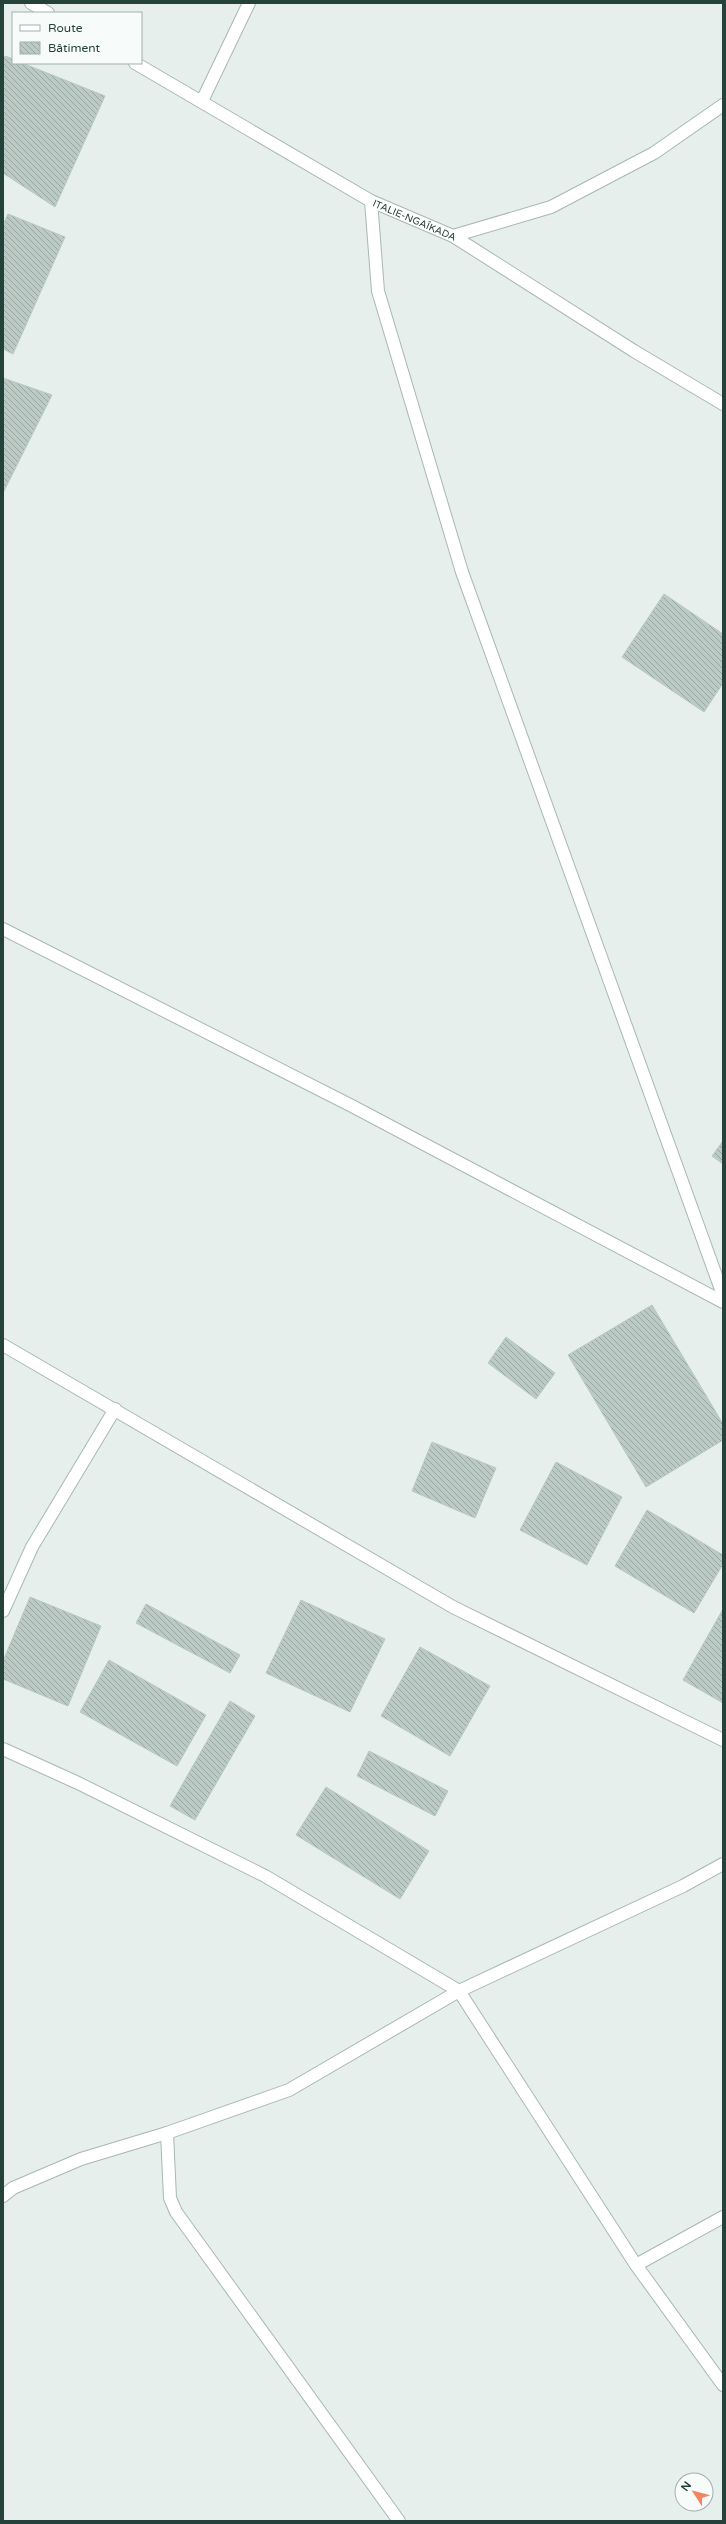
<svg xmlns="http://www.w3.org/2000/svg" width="726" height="2524" font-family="'Varela Round',sans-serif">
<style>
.building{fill:url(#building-back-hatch);stroke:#b8c9c2}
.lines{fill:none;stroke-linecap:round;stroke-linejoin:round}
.minor-casing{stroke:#a8b8b2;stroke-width:14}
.minor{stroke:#fff;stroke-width:12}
.labels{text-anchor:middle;stroke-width:3.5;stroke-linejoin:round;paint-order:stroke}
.street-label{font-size:10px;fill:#24423a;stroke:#f7fbf9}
</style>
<defs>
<pattern id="building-back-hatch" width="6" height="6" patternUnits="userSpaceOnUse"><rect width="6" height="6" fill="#bbcac4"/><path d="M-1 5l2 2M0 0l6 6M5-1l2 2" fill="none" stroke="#98a6a0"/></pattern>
</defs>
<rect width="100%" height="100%" fill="#e6efeb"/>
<!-- building -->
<path class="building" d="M 5,56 L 13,59 L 13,63 L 22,63 L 105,96 L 55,207 L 3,173 L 3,60 Z
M 8,214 L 65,237 L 13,354 L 3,349 L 3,225 Z
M 3,378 L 52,395 L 3,493 Z
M 664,594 L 723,634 L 723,683 L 704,712 L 622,657 Z
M 723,1141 L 723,1164 L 712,1156 Z
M 652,1305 L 723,1424 L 723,1440 L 646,1487 L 568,1355 Z
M 506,1337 L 555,1373 L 536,1399 L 488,1363 Z
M 432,1442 L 496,1468 L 475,1518 L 412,1491 Z
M 556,1462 L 622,1497 L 587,1565 L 520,1530 Z
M 647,1510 L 723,1555 L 723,1564 L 694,1613 L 615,1566 Z
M 30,1597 L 101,1626 L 68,1706 L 3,1679 L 3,1661 Z
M 301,1600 L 385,1639 L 350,1712 L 266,1673 Z
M 146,1604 L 240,1655 L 230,1673 L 136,1623 Z
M 723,1609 L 723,1703 L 683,1680 Z
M 420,1647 L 490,1686 L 450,1756 L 381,1716 Z
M 109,1660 L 206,1715 L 177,1766 L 80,1712 Z
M 230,1701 L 255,1716 L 195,1820 L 170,1806 Z
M 369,1751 L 448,1791 L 435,1816 L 357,1776 Z
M 326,1787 L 429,1851 L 400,1899 L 296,1835 Z"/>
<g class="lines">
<defs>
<g id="minor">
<path d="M 31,3 L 48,13"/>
<path id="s1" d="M 135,63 L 371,201 L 453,236 L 634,351 L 723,404"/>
<path d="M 202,101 L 249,3"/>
<path d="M 371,201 L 378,291 L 462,572 L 723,1295"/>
<path d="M 453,236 L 551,207 L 654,153 L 723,105"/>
<path d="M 3,929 L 352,1106 L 723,1302"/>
<path d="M 3,1345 L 453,1607 L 723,1740"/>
<path d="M 3,1611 L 32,1547 L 115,1409"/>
<path d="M 3,1749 L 78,1783 L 265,1876 L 459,1991 L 636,2265 L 723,2385"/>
<path d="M 167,2133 L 170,2198 L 176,2212 L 399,2521"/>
<path d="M 3,2196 L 13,2188 L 81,2159 L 167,2133 L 289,2090 L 459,1991 L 683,1886 L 723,1864"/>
<path d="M 636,2265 L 723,2217"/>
</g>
</defs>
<!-- minor casing -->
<use href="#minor" class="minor-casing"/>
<!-- minor -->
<use href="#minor" class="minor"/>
</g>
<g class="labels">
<!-- street labels -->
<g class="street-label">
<text dy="4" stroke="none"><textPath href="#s1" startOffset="321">ITALIE-NGAÎKADA</textPath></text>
</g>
</g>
<!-- border -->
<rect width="726" height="2524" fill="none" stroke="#24423a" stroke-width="8"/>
<!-- legend -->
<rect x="12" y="12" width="130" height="52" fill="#f7fbf9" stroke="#a3b1ad"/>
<rect x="20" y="25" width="20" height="6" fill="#ffffff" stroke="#a3b1ad"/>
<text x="48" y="32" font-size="12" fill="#24423a">Route</text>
<rect x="20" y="42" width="20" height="12" fill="url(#building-back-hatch)" stroke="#a3b1ad"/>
<text x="48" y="52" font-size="12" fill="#24423a">Bâtiment</text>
<!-- north arrow -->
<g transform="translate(694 2492) rotate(306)"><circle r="19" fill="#f7fbf9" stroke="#a3b1ad"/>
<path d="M0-3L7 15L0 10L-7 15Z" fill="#f4845f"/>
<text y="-6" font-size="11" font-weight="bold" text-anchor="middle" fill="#24423a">N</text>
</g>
</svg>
